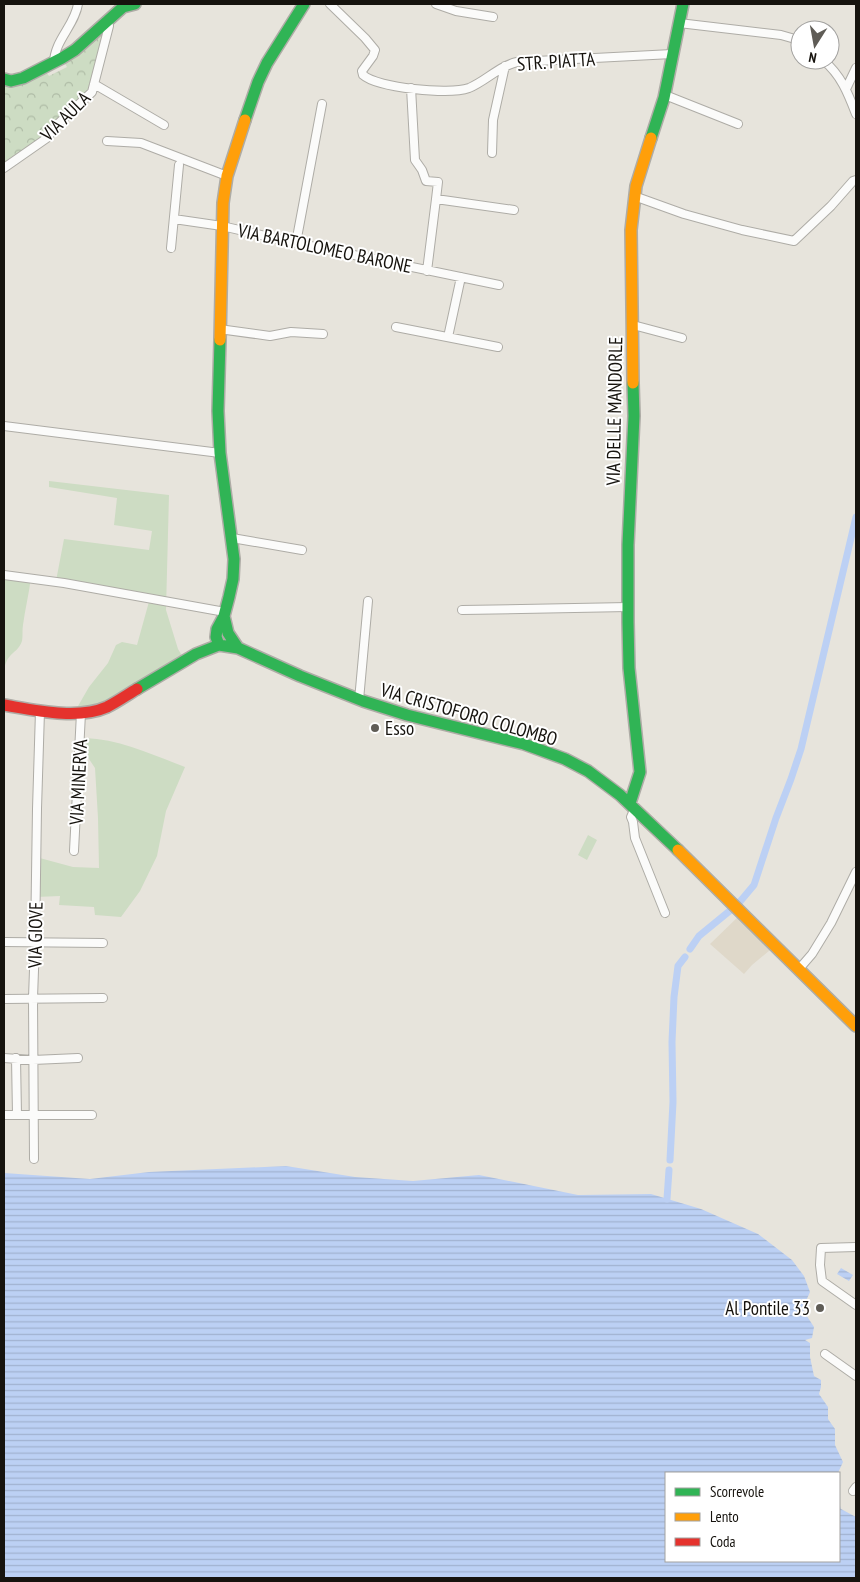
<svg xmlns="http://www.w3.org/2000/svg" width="860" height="1582" font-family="'PT Sans Narrow',sans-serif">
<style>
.built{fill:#dfd8c9}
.grass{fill:#cddcc3}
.forest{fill:url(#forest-crowns)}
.water{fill:url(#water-rules)}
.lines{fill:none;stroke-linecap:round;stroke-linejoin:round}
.canal{stroke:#bcd0f4;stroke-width:7}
.street-casing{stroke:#aeaca6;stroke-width:10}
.fast-casing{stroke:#aeaca6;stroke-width:14}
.slow-casing{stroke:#aeaca6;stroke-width:14}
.jam-casing{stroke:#aeaca6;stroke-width:14}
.street{stroke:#fbfbfa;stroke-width:8}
.fast{stroke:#30b455;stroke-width:11}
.slow{stroke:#ff9f0a;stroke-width:11}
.jam{stroke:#e5322d;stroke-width:11}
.poi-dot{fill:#5f5c56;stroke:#fff;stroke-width:2}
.labels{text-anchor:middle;stroke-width:4;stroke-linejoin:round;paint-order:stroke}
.street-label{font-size:19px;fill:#16130e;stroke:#fff}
.poi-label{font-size:19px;fill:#16130e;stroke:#fff;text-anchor:start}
</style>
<defs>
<pattern id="forest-crowns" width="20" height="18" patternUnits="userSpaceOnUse" patternTransform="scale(1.25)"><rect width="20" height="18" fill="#cddcc3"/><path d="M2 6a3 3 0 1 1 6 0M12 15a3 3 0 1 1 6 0" fill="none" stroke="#afbca6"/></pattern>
<pattern id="water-rules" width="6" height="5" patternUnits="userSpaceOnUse" patternTransform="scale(1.25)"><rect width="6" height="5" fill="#bcd0f4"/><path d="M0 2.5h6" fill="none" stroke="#a1b2d0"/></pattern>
</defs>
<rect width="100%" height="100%" fill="#e7e4dc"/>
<!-- built -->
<path class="built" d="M 742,913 L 775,946 L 752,965 L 744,974 L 710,944 Z"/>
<!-- grass -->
<path class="grass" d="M 49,481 L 169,495 L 166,610 L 178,649 L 181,654 L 186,657 L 107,707 L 74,713 L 89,687 L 108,663 L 116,645 L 122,642 L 137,645 L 150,598 L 56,581 L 64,539 L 149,550 L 152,531 L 114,525 L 117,498 L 49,487 Z
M 4,575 L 31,577 C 29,594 25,609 23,625 C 22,630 23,636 22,641 C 17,655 7,651 4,671 Z
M 85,738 C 119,739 153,755 185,767 L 166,811 L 157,856 L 140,891 L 121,917 L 95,915 L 94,907 L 59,905 L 60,896 L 36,897 L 36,857 L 73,867 L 99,868 L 98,818 L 95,768 L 85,753 Z
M 588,835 L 597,840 L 587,860 L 578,855 Z"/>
<!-- forest -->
<path class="forest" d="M 107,20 L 94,84 L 47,138 L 4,168 L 4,79 L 43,68 L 49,76 L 67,67 L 62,58 Z"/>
<!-- water -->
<path class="water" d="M 286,1166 L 355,1177 L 413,1181 L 479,1175 L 578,1195 L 651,1194 L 701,1209 L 758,1234 L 792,1260 L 804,1276 L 810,1292 L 806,1301 L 803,1310 L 814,1327 L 812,1338 L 805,1340 L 810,1343 L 810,1357 L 814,1376 L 821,1380 L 821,1387 L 819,1394 L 828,1407 L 828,1419 L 835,1429 L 835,1445 L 843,1462 L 838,1473 L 666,1473 L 666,1561 L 839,1561 L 839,1503 L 841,1509 L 856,1517 L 856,1578 L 4,1578 L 4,1173 L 90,1179 L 149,1172 Z
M 841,1268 L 853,1275 L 849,1281 L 837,1274 Z"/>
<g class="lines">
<!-- canal -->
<path class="canal" d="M 738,904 L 754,885 L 776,818 L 791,779 L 801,749 L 856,517
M 690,949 L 699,936 L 732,909
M 670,1160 L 673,1102 L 672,1042 L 674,997 L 678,966 L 685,957
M 667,1199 L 669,1170"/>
<defs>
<path id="street" d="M 330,4 L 365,38 L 375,50 L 373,56 L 362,71 L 363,75 C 378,88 449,95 469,88 C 486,81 499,66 517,62 L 672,54
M 436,4 L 456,11 L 493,17
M 679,23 L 781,35 L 795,39 L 800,42
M 823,60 C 841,75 848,93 856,114
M 54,63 C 54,41 75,25 78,4
M 94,84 L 164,125
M 411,88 L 415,160 L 422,170 L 426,181 L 438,182 L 436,199
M 846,89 L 856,68
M 665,95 L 738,124
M 107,141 L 141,143 L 227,176
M 492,153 L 493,120 L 505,66
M 4,168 L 47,138 L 59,123 L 92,92 L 109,26 L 107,20
M 634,196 L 684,214 L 742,230 L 794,241 L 831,206 L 853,181 L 856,180
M 174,219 L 222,226 L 296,243 L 499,285
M 296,243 L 322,104
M 171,248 L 179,165
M 427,271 L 436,199 L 514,210
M 633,325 L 682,338
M 396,327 L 498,347
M 219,329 L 270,336 L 291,332 L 323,334
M 448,337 L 461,277
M 4,426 L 220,453
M 232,538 L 302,550
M 4,575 L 64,583 L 225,612
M 462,610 L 628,607
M 359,700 L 368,601
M 635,808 L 631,817 L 633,822 L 635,838 L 665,913
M 74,851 L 81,713
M 4,942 L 103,943
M 799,969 L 812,954 L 831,923 L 856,872
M 4,999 L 103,998
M 4,1058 L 33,1060 L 78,1058
M 16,1058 L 17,1115
M 4,1115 L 92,1115
M 34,1159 L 33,998 L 35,942 L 37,809 L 40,711
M 856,1247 L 821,1248 L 820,1265 L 822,1281 L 856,1305
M 825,1354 L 856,1376
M 853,1491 L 856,1487"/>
<path id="fast" d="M 4,79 L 11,81 L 23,78 L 62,58 L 75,50 L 123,7 L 135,4
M 245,120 L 258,82 L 267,63 L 304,4
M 651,138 L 664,98 L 683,4
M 224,616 L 228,633 L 238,648
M 219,645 L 216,637 L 217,629 L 224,616 L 229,597 L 233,579 L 234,559 L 220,453 L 218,411 L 220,340
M 137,689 L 196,654 L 219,645 L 238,648 L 300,676 L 363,701 L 407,715 L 524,744 L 565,759 L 588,771 L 620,795 L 678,850
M 630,803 L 640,772 L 629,668 L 628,622 L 628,545 L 634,416 L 633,383"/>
<path id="slow" d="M 220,340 L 223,203 L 227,176 L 245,120
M 633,383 L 631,230 L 636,186 L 651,138
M 678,850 L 856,1026"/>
<path id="jam" d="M 4,705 C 34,710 78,720 107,707 C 117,702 127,695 137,689"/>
</defs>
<!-- street casing -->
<use href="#street" class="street-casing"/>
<!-- fast casing -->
<use href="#fast" class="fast-casing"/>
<!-- slow casing -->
<use href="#slow" class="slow-casing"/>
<!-- jam casing -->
<use href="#jam" class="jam-casing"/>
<!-- street -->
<use href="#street" class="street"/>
<!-- fast -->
<use href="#fast" class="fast"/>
<!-- slow -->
<use href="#slow" class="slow"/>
<!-- jam -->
<use href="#jam" class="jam"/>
</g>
<!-- markers -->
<g class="poi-dot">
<circle cx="375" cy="728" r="5"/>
<circle cx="820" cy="1308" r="5"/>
</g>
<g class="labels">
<!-- street labels -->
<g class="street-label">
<text transform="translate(556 61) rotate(-4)" y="7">STR. PIATTA</text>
<text transform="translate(65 116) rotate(-45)" y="7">VIA AULA</text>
<text transform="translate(325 248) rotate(12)" y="7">VIA BARTOLOMEO BARONE</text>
<text transform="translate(614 411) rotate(-89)" y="7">VIA DELLE MANDORLE</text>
<text transform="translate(469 714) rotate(16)" y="7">VIA CRISTOFORO COLOMBO</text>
<text transform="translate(78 782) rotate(-87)" y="7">VIA MINERVA</text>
<text transform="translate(35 935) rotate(-89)" y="7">VIA GIOVE</text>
</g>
<!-- poi labels -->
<g class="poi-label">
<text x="385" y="735">Esso</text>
<text x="810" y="1315" text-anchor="end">Al Pontile 33</text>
</g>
</g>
<!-- border -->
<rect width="860" height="1582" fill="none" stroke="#16130e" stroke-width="10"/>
<!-- legend -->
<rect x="665" y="1472" width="175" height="90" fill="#ffffff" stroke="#a2a19f"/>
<rect x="675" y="1488" width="25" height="8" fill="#30b455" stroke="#a2a19f"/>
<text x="710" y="1497" font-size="15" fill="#16130e">Scorrevole</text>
<rect x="675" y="1513" width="25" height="8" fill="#ff9f0a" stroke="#a2a19f"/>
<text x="710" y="1522" font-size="15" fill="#16130e">Lento</text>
<rect x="675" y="1538" width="25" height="8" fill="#e5322d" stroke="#a2a19f"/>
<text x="710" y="1547" font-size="15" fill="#16130e">Coda</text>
<!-- north arrow -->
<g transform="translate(815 45) rotate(191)"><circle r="24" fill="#ffffff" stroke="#a2a19f"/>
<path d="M0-4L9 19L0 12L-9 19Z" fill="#5f5c56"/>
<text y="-8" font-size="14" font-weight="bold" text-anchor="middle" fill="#16130e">N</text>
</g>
</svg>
